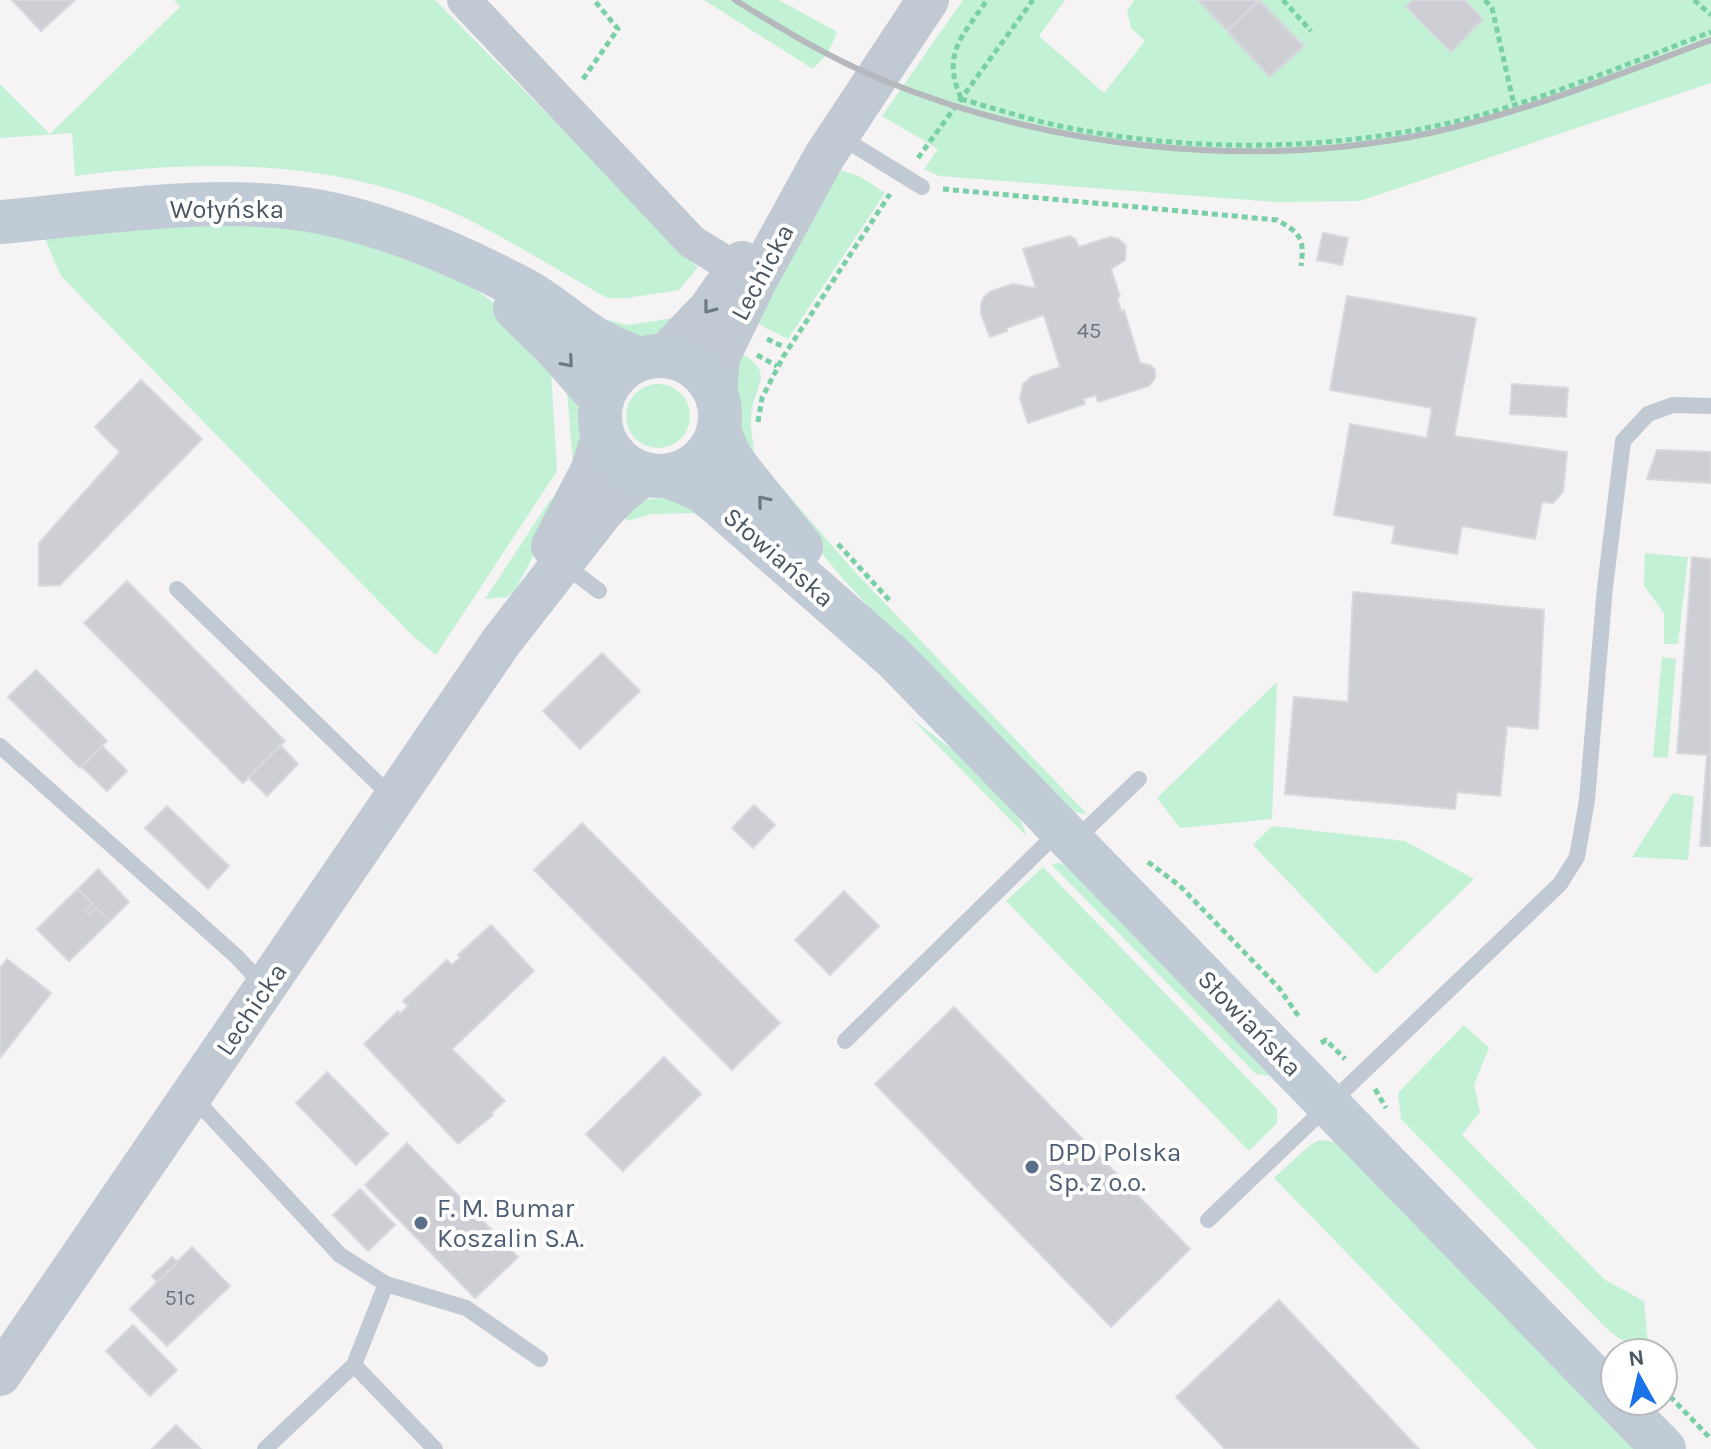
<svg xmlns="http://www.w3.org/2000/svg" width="1711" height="1449" font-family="Karla,sans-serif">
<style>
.green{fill:#c3f1d5}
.building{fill:#cdcfd5;stroke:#d7d9de;stroke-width:2}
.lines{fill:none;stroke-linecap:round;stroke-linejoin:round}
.path{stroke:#7ad0a6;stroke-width:5;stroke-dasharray:6 4;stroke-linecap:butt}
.service{stroke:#c1cad2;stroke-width:16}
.minor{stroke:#c1cad2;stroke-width:34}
.tertiary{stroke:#c1cad2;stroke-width:42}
.secondary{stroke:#c1cbd6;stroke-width:44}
.rail{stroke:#b5b8bd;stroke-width:6}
.oneway{stroke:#6e7983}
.oneway2{stroke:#6e7984}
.service-dot{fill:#5c6f8a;stroke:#fff;stroke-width:3}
.labels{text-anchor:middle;stroke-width:8;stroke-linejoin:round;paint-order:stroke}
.number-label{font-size:22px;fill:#6b747e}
.street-label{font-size:26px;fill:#4a5661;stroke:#fff}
.service-label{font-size:26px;fill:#4e5e75;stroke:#fff;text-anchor:start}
</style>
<rect width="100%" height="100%" fill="#f5f3f3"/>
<!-- green -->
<path class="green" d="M 174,0 L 435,0 L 672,240 L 695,255 L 690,261 L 698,267 L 679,290 L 627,298 L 608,298 C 597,293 587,286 576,280 C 537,258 499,234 459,215 C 340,159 203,159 75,176 L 72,133 L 0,138 L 0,84 L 50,134 L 180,7 Z
M 704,0 L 779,0 L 837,32 L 828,53 L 813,69 Z
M 963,0 L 1065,0 L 1039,36 L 1104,93 L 1145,41 L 1131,28 L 1127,11 L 1134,0 L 1711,0 L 1711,83 L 1360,201 L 1276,202 L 939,176 L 924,169 L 938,149 L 882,116 Z
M 841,170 L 861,177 L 885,193 L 788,339 L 749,319 L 818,204 Z
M 242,221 L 346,234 L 469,285 L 490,300 L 522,328 L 551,369 L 557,471 L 436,655 L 414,637 L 61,276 L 43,234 Z
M 673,318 C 646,348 638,339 602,330 L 608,320 L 628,325 Z
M 735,349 C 780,375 753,381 751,418 C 750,431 755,444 753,457 C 733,420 733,391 735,349 Z
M 566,378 C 586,418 583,435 574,477 Z
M626 416a32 32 0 1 1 64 0a32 32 0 1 1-64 0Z
M 777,482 L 855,572 L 1087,814 L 1075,812 L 916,658 L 845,581 L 768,490 Z
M 558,494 L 567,494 L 515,590 L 507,597 L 485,599 L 550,500 Z
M 659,498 L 668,498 L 697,513 L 652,514 L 628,521 L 619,511 L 640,501 Z
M 1645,553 L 1688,557 L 1678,644 L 1664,644 L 1664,613 L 1644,586 Z
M 1662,657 L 1676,659 L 1668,758 L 1653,757 Z
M 1277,682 L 1272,819 L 1180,828 L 1157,798 Z
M 909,716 C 944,745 1018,792 1026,836 Z
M 1673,793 L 1694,797 L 1688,860 L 1632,857 Z
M 1272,826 L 1405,841 L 1474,879 L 1376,974 L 1253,845 Z
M 1058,863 L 1065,865 L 1270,1076 L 1256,1074 L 1051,864 Z
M 1043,867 L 1277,1109 L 1277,1123 L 1249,1151 L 1006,901 Z
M 1464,1025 L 1489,1048 L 1474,1085 L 1480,1112 L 1462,1135 L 1605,1280 L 1644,1301 L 1649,1353 L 1642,1353 L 1610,1332 L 1401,1119 L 1398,1093 Z
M 1320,1140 L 1338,1142 L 1639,1449 L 1537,1449 L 1274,1178 L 1310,1145 Z"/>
<!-- building -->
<path class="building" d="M 12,0 L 75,0 L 41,31 Z
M 1198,0 L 1259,0 L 1227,31 Z
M 1259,0 L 1304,46 L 1270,77 L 1227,31 Z
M 1413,0 L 1465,0 L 1483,19 L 1451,52 L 1406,7 Z
M 1323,233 L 1348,238 L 1342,265 L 1317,260 Z
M 1070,236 L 1075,239 L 1079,247 L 1110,237 L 1119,239 L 1126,246 L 1125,260 L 1111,269 L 1120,296 L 1117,298 L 1121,311 L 1124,310 L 1140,363 L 1150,365 L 1155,370 L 1155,378 L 1149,386 L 1098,402 L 1096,395 L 1083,399 L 1085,404 L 1028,423 L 1020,399 L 1023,384 L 1031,377 L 1060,367 L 1044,315 L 1006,328 L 1007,331 L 990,337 L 981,314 L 981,304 L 984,297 L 991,291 L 1013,284 L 1036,288 L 1023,249 Z
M 1347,296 L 1476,318 L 1454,436 L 1567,452 L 1563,492 L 1553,503 L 1542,502 L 1535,539 L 1462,526 L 1457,554 L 1392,543 L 1395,526 L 1334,515 L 1350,424 L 1427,438 L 1432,408 L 1330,390 Z
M 141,380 L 202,439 L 60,585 L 39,586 L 39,543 L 120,452 L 95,427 Z
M 1512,384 L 1568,388 L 1566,417 L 1510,414 Z
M 1657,450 L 1711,452 L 1711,483 L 1647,479 Z
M 1692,557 L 1711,559 L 1711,846 L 1700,846 L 1707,755 L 1677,753 Z
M 127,581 L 285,741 L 243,783 L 84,623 Z
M 1353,592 L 1544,610 L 1538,729 L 1507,726 L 1500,796 L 1457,792 L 1455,809 L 1285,794 L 1294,697 L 1348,702 Z
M 602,653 L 640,691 L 580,749 L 543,711 Z
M 36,670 L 107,741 L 80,768 L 8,697 Z
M 280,745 L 298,764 L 267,796 L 248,777 Z
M 102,746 L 127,771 L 107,791 L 82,767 Z
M 754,805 L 775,825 L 753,848 L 732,828 Z
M 167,806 L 229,866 L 208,889 L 145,828 Z
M 582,823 L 780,1023 L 732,1070 L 534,870 Z
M 98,869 L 129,902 L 110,921 L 96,908 L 89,914 L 85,910 L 92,903 L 78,889 Z
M 78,889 L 92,903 L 85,910 L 89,914 L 96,908 L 110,921 L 69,961 L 37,929 Z
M 844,891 L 879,926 L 830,975 L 795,940 Z
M 491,925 L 534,971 L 452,1049 L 505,1101 L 491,1113 L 493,1115 L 458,1144 L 364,1044 L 398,1011 L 400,1014 L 408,1006 L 403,1001 L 447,960 L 452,965 L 460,958 L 458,955 Z
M 7,959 L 51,993 L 0,1058 L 0,968 Z
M 954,1007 L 1190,1249 L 1111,1327 L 875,1084 Z
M 664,1057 L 701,1094 L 623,1171 L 586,1134 Z
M 327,1072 L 388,1134 L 356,1165 L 296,1103 Z
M 407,1143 L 518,1257 L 475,1298 L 365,1185 Z
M 360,1189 L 395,1225 L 368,1251 L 333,1215 Z
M 192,1247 L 230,1286 L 167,1346 L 130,1309 Z
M 172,1257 L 178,1262 L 157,1282 L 152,1276 Z
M 1279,1300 L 1419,1449 L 1225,1449 L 1176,1397 Z
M 133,1325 L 177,1370 L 150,1396 L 106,1351 Z
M 176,1425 L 201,1449 L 152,1449 Z"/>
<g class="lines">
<!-- path -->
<path class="path" d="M 1283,0 L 1311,31
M 1485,0 L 1492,8 L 1514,105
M 1694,0 L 1711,15
M 583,79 L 618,29 L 594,0
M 961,98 C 941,53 963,36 987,0
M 961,99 C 993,108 1024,118 1055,125 C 1195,155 1351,152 1488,113 C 1564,91 1637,60 1711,32
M 918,158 L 1033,0
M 943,189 L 1277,220 C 1300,233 1305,238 1301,266
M 767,339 L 782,346
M 757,355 L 777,366
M 758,422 L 762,398 L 783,357 L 890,194
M 838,544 L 891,602
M 1148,862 L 1180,886 L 1279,988 L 1299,1017
M 1321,1043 L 1326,1040 L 1345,1059
M 1375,1089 L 1386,1108
M 1663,1389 L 1711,1439"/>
<!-- service -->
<path class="service" d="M 839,136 L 922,187
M 562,563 L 599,591
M 177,589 L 393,798
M 0,746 L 236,956 L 264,986
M 1074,841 L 1139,779
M 845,1041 L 1060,830
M 193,1097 L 340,1255 L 386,1284 L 466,1308 L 540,1359
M 1208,1220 L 1560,884 L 1577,857 L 1587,800 L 1605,587 L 1623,441 L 1648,414 L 1673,405 L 1711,406
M 354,1365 L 435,1449
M 265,1449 L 354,1365 L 386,1284"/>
<!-- minor -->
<path class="minor" d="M 464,0 L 692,242 L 756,281"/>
<!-- tertiary -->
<path class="tertiary" d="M 664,356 L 709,309 L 742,262
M 716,393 L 719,357 L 756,281 L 824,157 L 928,0
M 552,546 L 592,469 L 602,436
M 0,1375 L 501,642 L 603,511 L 623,491 L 644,475"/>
<!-- secondary -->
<path class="secondary" d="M 0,222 C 103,213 219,193 321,212 C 391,226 456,254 519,287 C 547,301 568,322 594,338 C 608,346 623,352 638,359
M 515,308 L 553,345 L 601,399
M600 416a60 60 0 1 1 120 0a60 60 0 1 1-120 0Z
M 719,431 L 731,459 L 801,547
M 669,476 L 701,490 L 716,502 L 895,659 L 1615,1399
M 1617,1401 L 1664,1449"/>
<!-- rail -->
<path class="rail" d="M 735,0 C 780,28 828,57 878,78 C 1046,148 1251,171 1430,133 C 1527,112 1619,74 1711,40"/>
</g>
<!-- one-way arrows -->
<defs><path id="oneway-chevron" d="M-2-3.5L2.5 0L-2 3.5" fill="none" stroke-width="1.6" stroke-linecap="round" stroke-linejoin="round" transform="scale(2)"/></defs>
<use class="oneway" href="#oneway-chevron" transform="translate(709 308) rotate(128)"/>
<g class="oneway2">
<use href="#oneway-chevron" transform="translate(568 362) rotate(49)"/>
<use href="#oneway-chevron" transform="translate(763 501) rotate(-130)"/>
</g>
<!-- markers -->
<g class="service-dot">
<circle cx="1032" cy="1167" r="8"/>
<circle cx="421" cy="1223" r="8"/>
</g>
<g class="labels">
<!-- number labels -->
<g class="number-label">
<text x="1089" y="338">45</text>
<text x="180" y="1305">51c</text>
</g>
<!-- street labels -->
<g class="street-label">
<text x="227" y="218">Wołyńska</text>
<text transform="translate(762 272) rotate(-62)" y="9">Lechicka</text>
<text transform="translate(779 557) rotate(41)" y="9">Słowiańska</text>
<text transform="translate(251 1009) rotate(-56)" y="9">Lechicka</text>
<text transform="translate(1250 1023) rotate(46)" y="9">Słowiańska</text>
</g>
<!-- service labels -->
<g class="service-label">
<text x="1048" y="1161">DPD Polska<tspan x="1048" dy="30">Sp. z o.o.</tspan></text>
<text x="437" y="1217">F. M. Bumar<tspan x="437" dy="30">Koszalin S.A.</tspan></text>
</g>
</g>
<!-- north arrow -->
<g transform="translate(1639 1377) rotate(352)"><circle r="38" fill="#ffffff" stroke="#b7bbc0" stroke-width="2"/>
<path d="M0-6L14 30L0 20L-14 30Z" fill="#1a73e8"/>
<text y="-12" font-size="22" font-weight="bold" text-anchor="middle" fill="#4a5661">N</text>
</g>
</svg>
